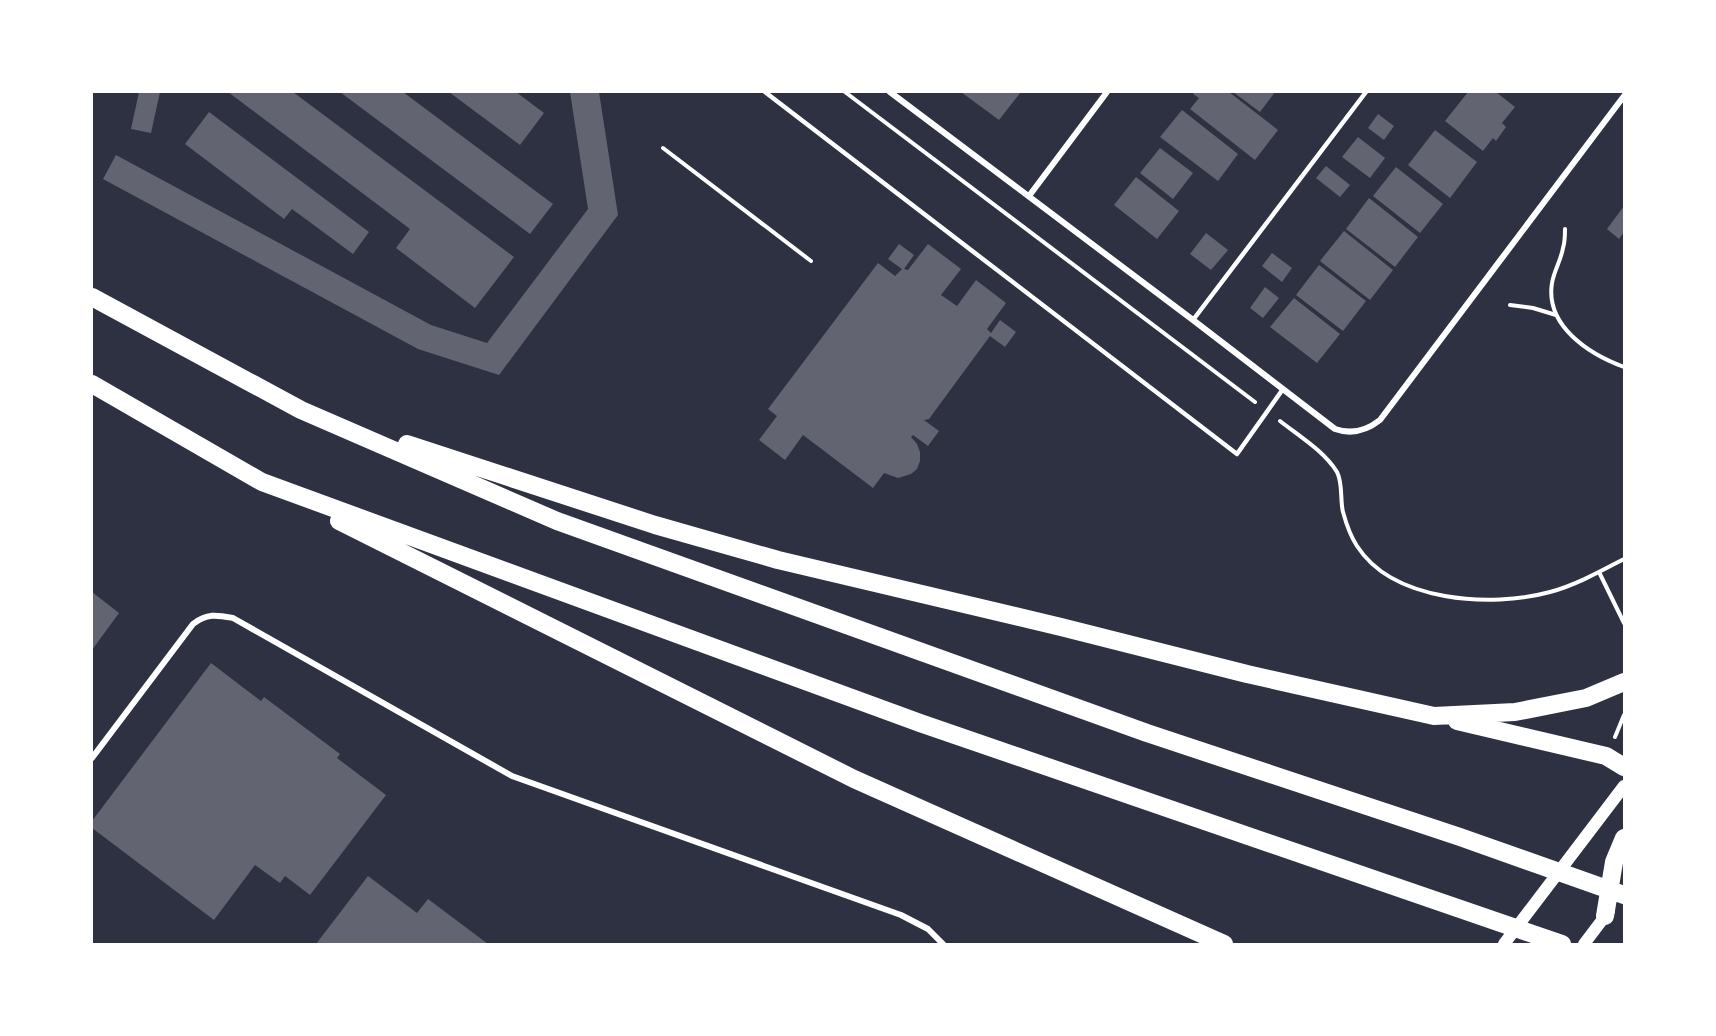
<svg xmlns="http://www.w3.org/2000/svg" width="1716" height="1036" font-family="'Zilla Slab',serif">
<style>
.building{fill:#626471}
.lines{fill:none;stroke-linecap:round;stroke-linejoin:round}
.path{stroke:#fff;stroke-width:4}
.service{stroke:#fff;stroke-width:4.5}
.minor{stroke:#fff;stroke-width:6}
.secondary{stroke:#fff;stroke-width:12}
.motorway{stroke:#fff;stroke-width:18}
</style>
<rect width="100%" height="100%" fill="#2d3142"/>
<!-- building -->
<path class="building" d="M 139,92 L 160,92 L 151,133 L 131,129 Z
M 228,92 L 293,92 L 514,257 L 475,308 L 396,248 L 410,229 Z
M 340,92 L 403,92 L 553,204 L 530,234 Z
M 449,92 L 516,92 L 544,113 L 520,145 Z
M 570,92 L 599,92 L 618,215 L 499,375 L 418,349 L 103,179 L 116,155 L 431,325 L 487,343 L 588,209 Z
M 961,92 L 1021,92 L 999,120 Z
M 1195,92 L 1229,92 L 1278,130 L 1255,160 L 1190,109 L 1199,98 L 1193,94 Z
M 1233,92 L 1275,92 L 1260,112 Z
M 1468,92 L 1496,92 L 1515,107 L 1502,123 L 1506,127 L 1496,141 L 1493,138 L 1483,151 L 1445,121 Z
M 1182,110 L 1238,154 L 1218,181 L 1160,137 Z
M 209,112 L 369,232 L 353,254 L 292,209 L 284,219 L 185,144 Z
M 1378,114 L 1394,126 L 1384,140 L 1368,128 Z
M 1435,130 L 1477,162 L 1450,198 L 1408,165 Z
M 1358,137 L 1385,158 L 1370,178 L 1342,157 Z
M 1160,148 L 1193,173 L 1173,199 L 1140,173 Z
M 1326,166 L 1350,185 L 1340,197 L 1316,178 Z
M 1396,167 L 1443,204 L 1420,233 L 1373,196 Z
M 1136,177 L 1179,211 L 1157,239 L 1114,205 Z
M 1369,198 L 1418,237 L 1395,267 L 1346,229 Z
M 1624,206 L 1624,232 L 1619,239 L 1607,229 Z
M 1344,231 L 1393,270 L 1370,300 L 1320,261 Z
M 1206,233 L 1228,250 L 1211,270 L 1190,254 Z
M 899,244 L 914,255 L 904,269 L 908,270 L 928,244 L 961,269 L 941,295 L 957,306 L 976,280 L 1006,303 L 987,329 L 991,333 L 1000,320 L 1016,332 L 1005,347 L 990,336 L 929,419 L 924,420 L 939,431 L 928,446 L 913,435 L 911,437 L 917,444 L 920,452 L 920,461 L 917,469 L 911,474 L 898,478 L 884,473 L 873,488 L 803,435 L 785,460 L 759,440 L 777,416 L 768,409 L 878,263 L 895,276 L 902,269 L 888,259 Z
M 1272,253 L 1292,268 L 1282,282 L 1262,266 Z
M 1319,265 L 1366,301 L 1343,331 L 1296,295 Z
M 1265,287 L 1279,298 L 1263,318 L 1250,308 Z
M 1294,298 L 1340,334 L 1317,363 L 1270,327 Z
M 92,592 L 119,613 L 92,650 Z
M 211,663 L 261,701 L 264,697 L 340,754 L 337,758 L 386,795 L 310,895 L 285,876 L 280,883 L 255,865 L 214,920 L 92,828 L 92,821 Z
M 368,876 L 417,913 L 428,899 L 488,944 L 316,944 Z"/>
<g class="lines">
<!-- path -->
<path class="path" d="M 845,92 L 1255,402
M 663,148 L 811,261
M 1565,229 C 1565,235 1565,242 1563,248 C 1561,260 1554,271 1552,283 C 1545,326 1589,354 1624,367
M 1510,305 L 1533,308 L 1556,315
M 1280,421 C 1299,436 1324,451 1337,472 C 1343,483 1340,501 1343,512 C 1346,523 1351,537 1357,546 C 1393,602 1491,608 1550,592 C 1576,585 1601,571 1624,559
M 1599,572 L 1624,623
M 1615,737 L 1624,715"/>
<!-- service -->
<path class="service" d="M 765,92 L 1237,454 L 1283,389
M 1193,320 L 1366,92"/>
<!-- minor -->
<path class="minor" d="M 890,92 L 1193,320 L 1335,429 C 1352,435 1366,431 1380,420 L 1624,96
M 1029,196 L 1107,92
M 92,758 L 193,624 C 207,613 217,615 233,618 L 512,776 L 901,915 L 928,929 L 943,944"/>
<!-- secondary -->
<path class="secondary" d="M 1504,944 L 1624,786
M 1584,944 L 1609,911"/>
<!-- motorway -->
<path class="motorway" d="M 92,297 L 301,410 L 557,521 L 1147,733 L 1460,837 L 1624,895
M 92,384 L 262,482 L 920,723 L 1562,944
M 407,444 L 655,525 L 778,560 L 1061,627 L 1247,674 L 1434,716 L 1515,712 L 1586,698 L 1624,682
M 339,521 L 854,779 L 1224,944
M 1457,721 L 1606,756 L 1624,767
M 1605,916 L 1614,862 L 1624,838"/>
</g>
<!-- border -->
<rect width="1716" height="1036" fill="none" stroke="#ffffff" stroke-width="186"/>
</svg>
